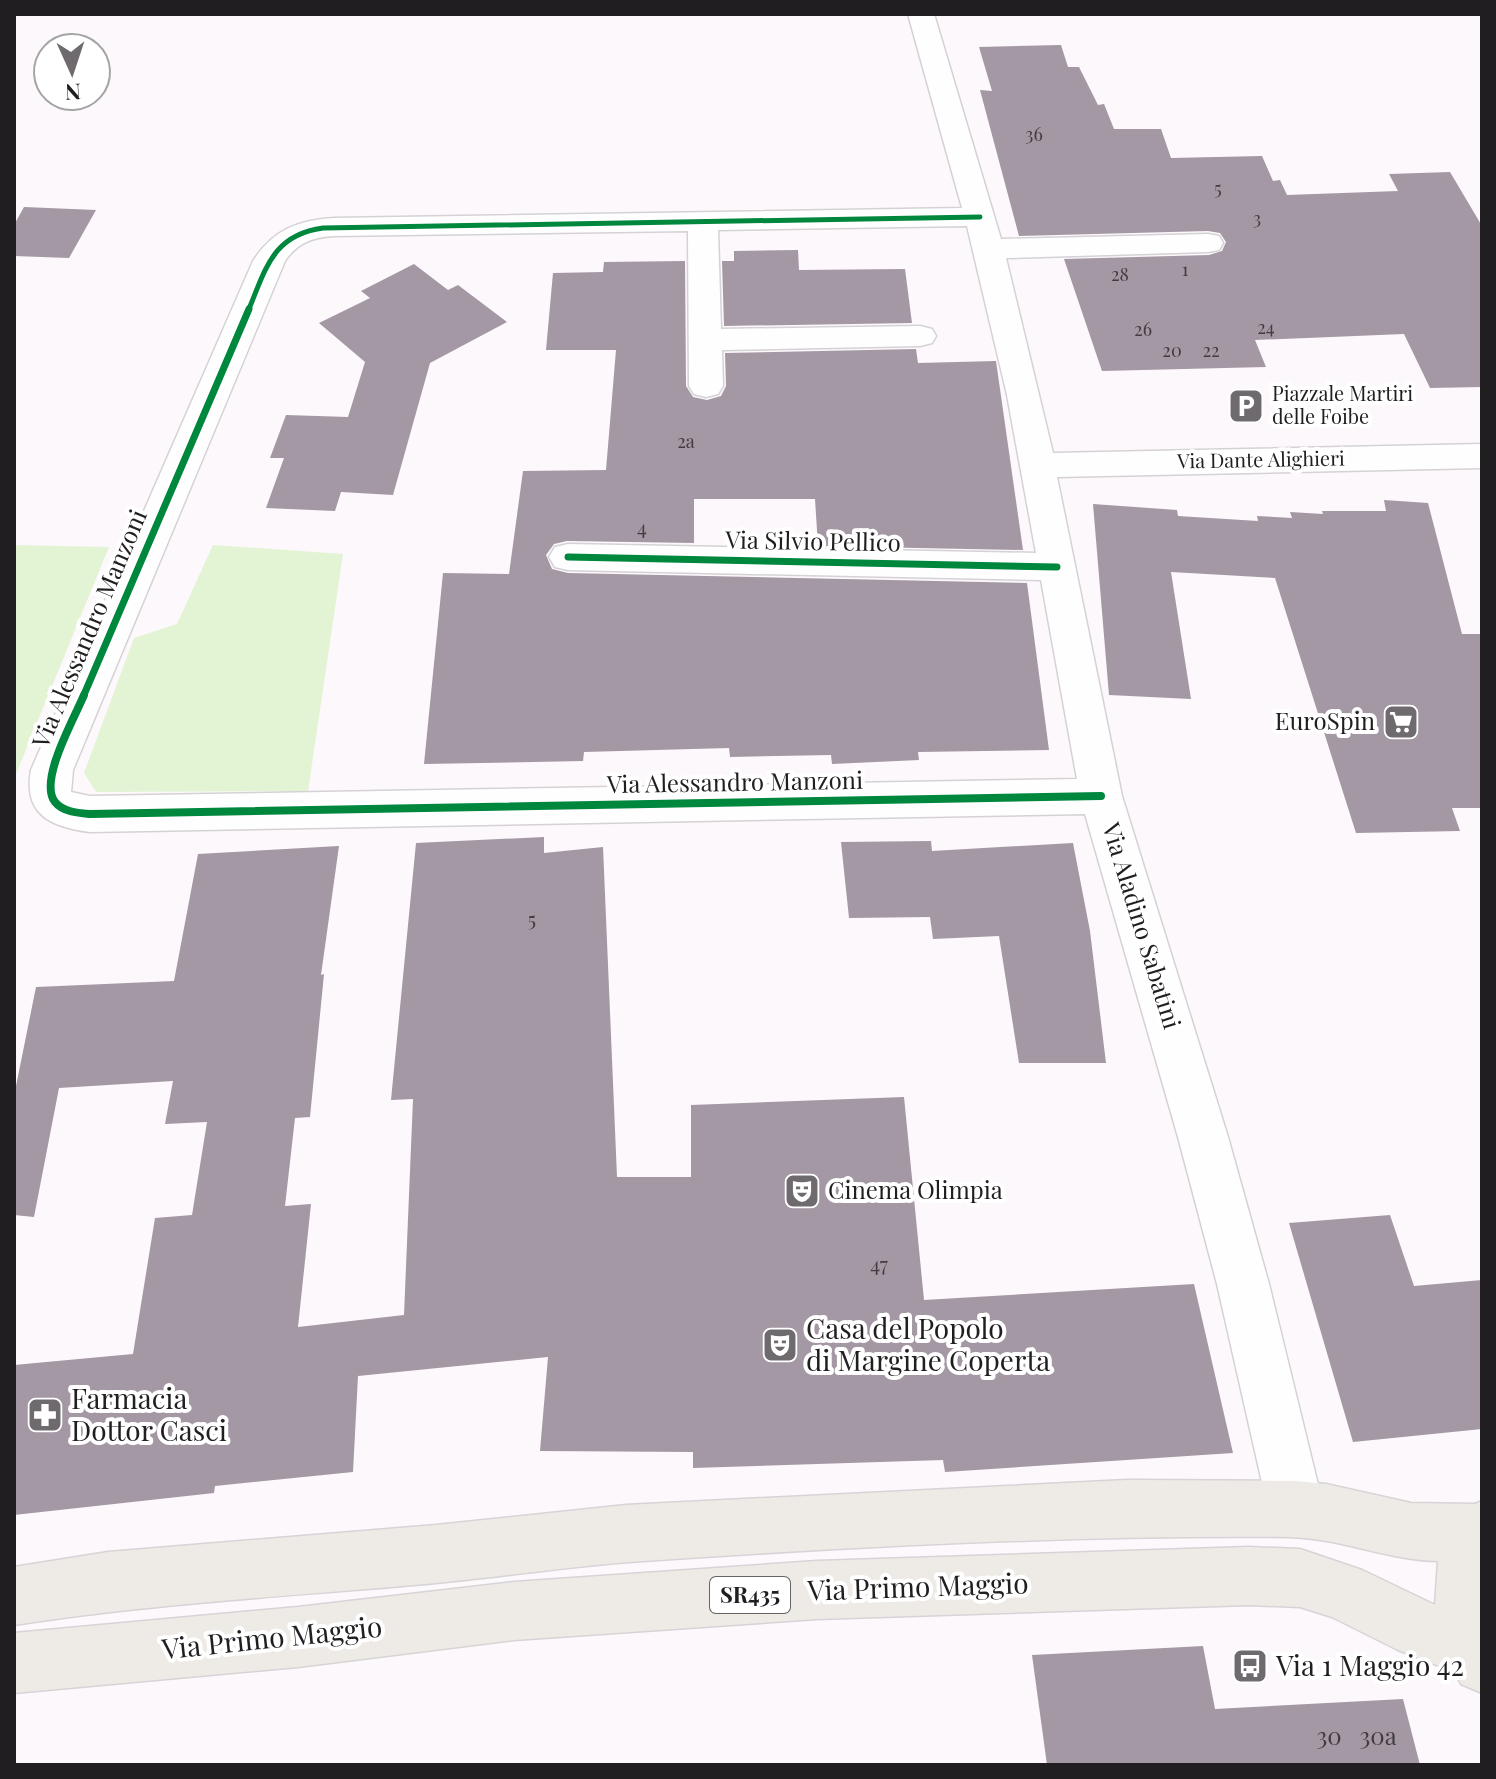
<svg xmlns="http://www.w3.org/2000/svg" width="1496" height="1779" font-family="'Playfair Display',serif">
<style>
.green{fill:#e3f4d4}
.building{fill:#a398a4}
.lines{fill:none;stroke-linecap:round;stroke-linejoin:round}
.street-casing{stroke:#d5d2d5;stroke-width:3}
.primary-casing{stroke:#d6d4d6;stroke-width:3}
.street{fill:#fffeff;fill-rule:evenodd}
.primary{fill:#eeebe7;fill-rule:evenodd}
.cycleway-far2-casing{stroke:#fff;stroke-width:8}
.cycleway-far1-casing{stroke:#fff;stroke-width:11}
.cycleway-casing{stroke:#fff;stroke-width:13}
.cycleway-far2{stroke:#00873e;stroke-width:5}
.cycleway-far1{stroke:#00873e;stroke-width:7}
.cycleway{stroke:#00873e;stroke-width:8}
.labels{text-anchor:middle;stroke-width:8;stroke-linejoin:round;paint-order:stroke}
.far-number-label{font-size:18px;fill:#423c42}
.far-poi-label{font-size:20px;fill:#211e21;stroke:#fff;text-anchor:start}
.far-street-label{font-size:20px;fill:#211e21;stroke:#fff}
.number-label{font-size:20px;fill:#423c42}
.shield{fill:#fff;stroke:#646264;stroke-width:2}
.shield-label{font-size:22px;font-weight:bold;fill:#211e21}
.street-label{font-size:24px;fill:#211e21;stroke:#fff}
.poi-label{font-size:24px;fill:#211e21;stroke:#fff;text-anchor:end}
.near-number-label{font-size:24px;fill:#423c42}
.near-poi-label{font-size:28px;fill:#211e21;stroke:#fff;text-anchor:start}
.near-street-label{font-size:28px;fill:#211e21;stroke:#fff}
</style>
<rect width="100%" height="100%" fill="#fcf8fc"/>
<!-- green -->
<path class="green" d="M 14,545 L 109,547 L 14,779 Z
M 213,545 L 343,554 L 308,791 L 96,792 L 84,773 L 134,638 L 177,624 Z"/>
<!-- building -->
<path class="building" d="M 1061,45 L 1068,67 L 1079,67 L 1098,105 L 1104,104 L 1114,129 L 1161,129 L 1171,158 L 1262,156 L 1273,181 L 1280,180 L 1287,195 L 1398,191 L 1389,174 L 1450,172 L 1482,226 L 1482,387 L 1430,388 L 1404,334 L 1255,340 L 1266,367 L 1102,371 L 1064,259 L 1209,255 L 1222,251 L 1226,242 L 1220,233 L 1208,231 L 1019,236 L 980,90 L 992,91 L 979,47 Z
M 24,207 L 96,210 L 69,258 L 14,256 L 14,225 Z
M 798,250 L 799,270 L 905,269 L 912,323 L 724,326 L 722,261 L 734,261 L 734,251 Z
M 685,261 L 686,386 L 693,397 L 707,400 L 721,396 L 726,386 L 725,353 L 916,349 L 918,363 L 996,361 L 1023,550 L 818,546 L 815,499 L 694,499 L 694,543 L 567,541 L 554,544 L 546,555 L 552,569 L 568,573 L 1027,583 L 1049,750 L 918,752 L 919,760 L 832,764 L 831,755 L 730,757 L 729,748 L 584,752 L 583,761 L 424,764 L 443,573 L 509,574 L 523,471 L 606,470 L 616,350 L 546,350 L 553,273 L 603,272 L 604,262 Z
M 414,264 L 448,290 L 458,285 L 507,322 L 430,363 L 393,495 L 341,492 L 335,511 L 266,508 L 284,458 L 270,458 L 286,415 L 348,417 L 365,362 L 319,323 L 370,298 L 361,291 Z
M 1384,500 L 1428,503 L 1462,634 L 1482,634 L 1482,808 L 1452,808 L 1460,831 L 1356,833 L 1275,578 L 1171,572 L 1191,699 L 1109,695 L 1093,504 L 1177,510 L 1178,516 L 1258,521 L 1257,516 L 1292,518 L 1290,512 L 1323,514 L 1322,511 L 1386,511 Z
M 544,837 L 544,853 L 603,847 L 617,1177 L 691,1177 L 691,1105 L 904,1097 L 924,1300 L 1194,1284 L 1233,1453 L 945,1472 L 943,1460 L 693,1468 L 693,1452 L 540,1451 L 548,1357 L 358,1376 L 353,1472 L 215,1486 L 214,1493 L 14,1515 L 14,1365 L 133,1354 L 155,1218 L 192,1215 L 207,1122 L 165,1124 L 173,1081 L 59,1088 L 34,1217 L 14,1215 L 14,1096 L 36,987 L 174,981 L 198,854 L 339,846 L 321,975 L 324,974 L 310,1117 L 295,1118 L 285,1206 L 311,1204 L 298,1327 L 404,1315 L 413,1099 L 391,1100 L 416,843 Z
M 931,841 L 932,851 L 1073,843 L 1090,931 L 1106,1063 L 1019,1063 L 999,936 L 933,939 L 930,917 L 849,918 L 841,842 Z
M 1390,1215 L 1414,1286 L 1482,1280 L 1482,1429 L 1353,1442 L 1289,1223 Z
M 1203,1646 L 1215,1709 L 1403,1699 L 1420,1765 L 1047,1765 L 1032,1655 Z"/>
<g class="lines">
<defs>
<path id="street" d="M 908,14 L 934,14 L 1001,239 L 1208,234 L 1219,236 L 1223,243 L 1219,250 L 1208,252 L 1006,258 L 1053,453 L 1482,444 L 1482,468 L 1057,477 L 1122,796 L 1228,1137 L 1269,1284 L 1324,1509 L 1316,1529 L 1296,1537 L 1276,1529 L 1268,1509 L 1217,1284 L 1178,1137 L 1085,814 L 90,832 C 51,827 23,815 31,770 L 253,261 C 273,230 298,220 334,218 L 962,208 ZM 967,226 L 1007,395 L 1036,553 L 568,544 L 555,547 L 549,557 L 555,567 L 568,570 L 1041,580 L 1077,779 L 90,796 L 71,792 L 73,770 L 285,261 C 297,243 313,237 334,236 L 688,231 L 689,386 L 694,394 L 706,397 L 718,394 L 723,386 L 722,350 L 920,346 L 932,343 L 936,336 L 932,329 L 920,326 L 721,329 L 718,230 Z"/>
<path id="primary" d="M 1127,1480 L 1296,1481 L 1326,1484 L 1411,1503 L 1475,1504 L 1482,1501 L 1482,1693 L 1461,1684 L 1455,1672 L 1398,1650 L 1332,1617 L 1300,1607 L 1249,1605 L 817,1619 L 514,1640 L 298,1667 L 14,1693 L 14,1633 L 298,1607 L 514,1582 L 817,1561 L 1249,1547 L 1300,1549 L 1362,1570 L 1435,1605 L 1438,1561 C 1387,1560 1340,1538 1289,1537 C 1069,1535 848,1547 629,1562 C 564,1567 500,1577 436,1583 C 295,1596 154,1603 14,1625 L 14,1567 L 108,1552 L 436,1525 L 626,1505 Z"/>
</defs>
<!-- street casing -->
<use href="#street" class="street-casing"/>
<!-- primary casing -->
<use href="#primary" class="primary-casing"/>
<!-- street -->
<use href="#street" class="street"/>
<!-- primary -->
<use href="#primary" class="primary"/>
<defs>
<path id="cycleway-far2" d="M 248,311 C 266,269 272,235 323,228 L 980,217"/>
<path id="cycleway-far1" d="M 568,557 L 1057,567
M 83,697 L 249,309"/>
<path id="cycleway" d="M 84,695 C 75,717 38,781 55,802 C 63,812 78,813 90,814 L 1101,796"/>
</defs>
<!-- cycleway-far2 casing -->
<use href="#cycleway-far2" class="cycleway-far2-casing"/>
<!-- cycleway-far1 casing -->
<use href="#cycleway-far1" class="cycleway-far1-casing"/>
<!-- cycleway casing -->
<use href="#cycleway" class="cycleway-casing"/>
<!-- cycleway-far2 -->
<use href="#cycleway-far2" class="cycleway-far2"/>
<!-- cycleway-far1 -->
<use href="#cycleway-far1" class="cycleway-far1"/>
<!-- cycleway -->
<use href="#cycleway" class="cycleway"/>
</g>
<!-- icons -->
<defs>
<symbol id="parking-square" viewBox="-11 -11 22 22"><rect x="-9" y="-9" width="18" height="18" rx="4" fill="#6e6a6e" stroke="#fff"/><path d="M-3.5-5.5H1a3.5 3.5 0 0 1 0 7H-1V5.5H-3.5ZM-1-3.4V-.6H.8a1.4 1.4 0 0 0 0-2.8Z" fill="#fff"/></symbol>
<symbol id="supermarket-square" viewBox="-11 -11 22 22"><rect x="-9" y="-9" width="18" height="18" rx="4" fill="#6e6a6e" stroke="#fff"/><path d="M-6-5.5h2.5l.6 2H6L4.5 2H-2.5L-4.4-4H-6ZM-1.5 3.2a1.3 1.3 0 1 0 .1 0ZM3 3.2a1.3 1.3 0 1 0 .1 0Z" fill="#fff"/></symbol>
<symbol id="theatre-square" viewBox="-11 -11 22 22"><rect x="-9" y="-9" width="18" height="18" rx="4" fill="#6e6a6e" stroke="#fff"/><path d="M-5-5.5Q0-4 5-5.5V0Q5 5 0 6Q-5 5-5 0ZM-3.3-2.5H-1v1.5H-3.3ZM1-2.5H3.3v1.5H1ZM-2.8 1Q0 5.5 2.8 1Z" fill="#fff"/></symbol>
<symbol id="pharmacy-square" viewBox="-11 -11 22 22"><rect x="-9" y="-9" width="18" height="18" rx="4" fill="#6e6a6e" stroke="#fff"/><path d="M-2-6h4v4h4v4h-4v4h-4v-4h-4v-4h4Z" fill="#fff"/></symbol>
<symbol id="bus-square" viewBox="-11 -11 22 22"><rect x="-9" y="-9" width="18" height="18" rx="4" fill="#6e6a6e" stroke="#fff"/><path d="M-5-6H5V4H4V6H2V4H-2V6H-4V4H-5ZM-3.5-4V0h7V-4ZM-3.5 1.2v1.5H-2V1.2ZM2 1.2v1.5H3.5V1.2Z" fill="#fff"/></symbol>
</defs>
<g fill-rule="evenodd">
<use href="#parking-square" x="1226" y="386" width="40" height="40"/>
<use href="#supermarket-square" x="1381" y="702" width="40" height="40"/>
<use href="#theatre-square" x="782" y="1171" width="40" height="40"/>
<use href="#theatre-square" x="760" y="1325" width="40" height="40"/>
<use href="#pharmacy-square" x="25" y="1395" width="40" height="40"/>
<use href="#bus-square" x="1230" y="1646" width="40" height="40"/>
</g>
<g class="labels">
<!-- far-number labels -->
<g class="far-number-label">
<text x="1034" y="141">36</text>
<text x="1218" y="195">5</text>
<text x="1257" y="225">3</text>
<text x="1185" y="276">1</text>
<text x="1120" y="281">28</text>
<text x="1266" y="334">24</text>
<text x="1143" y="336">26</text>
<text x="1172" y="357">20</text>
<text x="1211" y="357">22</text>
<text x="686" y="448">2a</text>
</g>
<!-- far-poi labels -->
<g class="far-poi-label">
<text x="1272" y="401">Piazzale Martiri<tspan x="1272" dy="23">delle Foibe</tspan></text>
</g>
<!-- far-street labels -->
<g class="far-street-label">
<text transform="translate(1261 460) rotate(-1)" y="7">Via Dante Alighieri</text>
</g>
<!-- number labels -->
<g class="number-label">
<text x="642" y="535">4</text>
<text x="532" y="927">5</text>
<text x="879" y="1272">47</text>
</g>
<!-- shield labels -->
<rect class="shield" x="710" y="1577" width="80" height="36" rx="6"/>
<g class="shield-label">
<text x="750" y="1603">SR435</text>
</g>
<!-- street labels -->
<g class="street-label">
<text transform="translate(813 542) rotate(1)" y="8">Via Silvio Pellico</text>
<text transform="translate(90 629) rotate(-67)" y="8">Via Alessandro Manzoni</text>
<text transform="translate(735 783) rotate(-1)" y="8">Via Alessandro Manzoni</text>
<text transform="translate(1141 926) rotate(73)" y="8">Via Aladino Sabatini</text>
</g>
<!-- poi labels -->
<g class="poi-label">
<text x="1375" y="730">EuroSpin</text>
<text x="828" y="1199" text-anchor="start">Cinema Olimpia</text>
</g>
<!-- near-number labels -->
<g class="near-number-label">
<text x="1329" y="1745">30</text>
<text x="1378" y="1745">30a</text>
</g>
<!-- near-poi labels -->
<g class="near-poi-label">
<text x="806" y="1339">Casa del Popolo<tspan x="806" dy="32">di Margine Coperta</tspan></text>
<text x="71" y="1409">Farmacia<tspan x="71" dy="32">Dottor Casci</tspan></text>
<text x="1276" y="1676">Via 1 Maggio 42</text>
</g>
<!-- near-street labels -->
<g class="near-street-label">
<text transform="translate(918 1587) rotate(-2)" y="10">Via Primo Maggio</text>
<text transform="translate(272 1638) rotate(-6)" y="10">Via Primo Maggio</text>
</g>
</g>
<!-- border -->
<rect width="1496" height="1779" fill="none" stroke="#211e21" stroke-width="32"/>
<!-- north arrow -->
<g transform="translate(72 72) rotate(177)"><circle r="38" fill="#ffffff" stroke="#a6a5a6" stroke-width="2"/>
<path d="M0-6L14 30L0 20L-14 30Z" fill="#6e6a6e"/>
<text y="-12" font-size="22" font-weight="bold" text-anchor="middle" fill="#211e21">N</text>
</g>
</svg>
